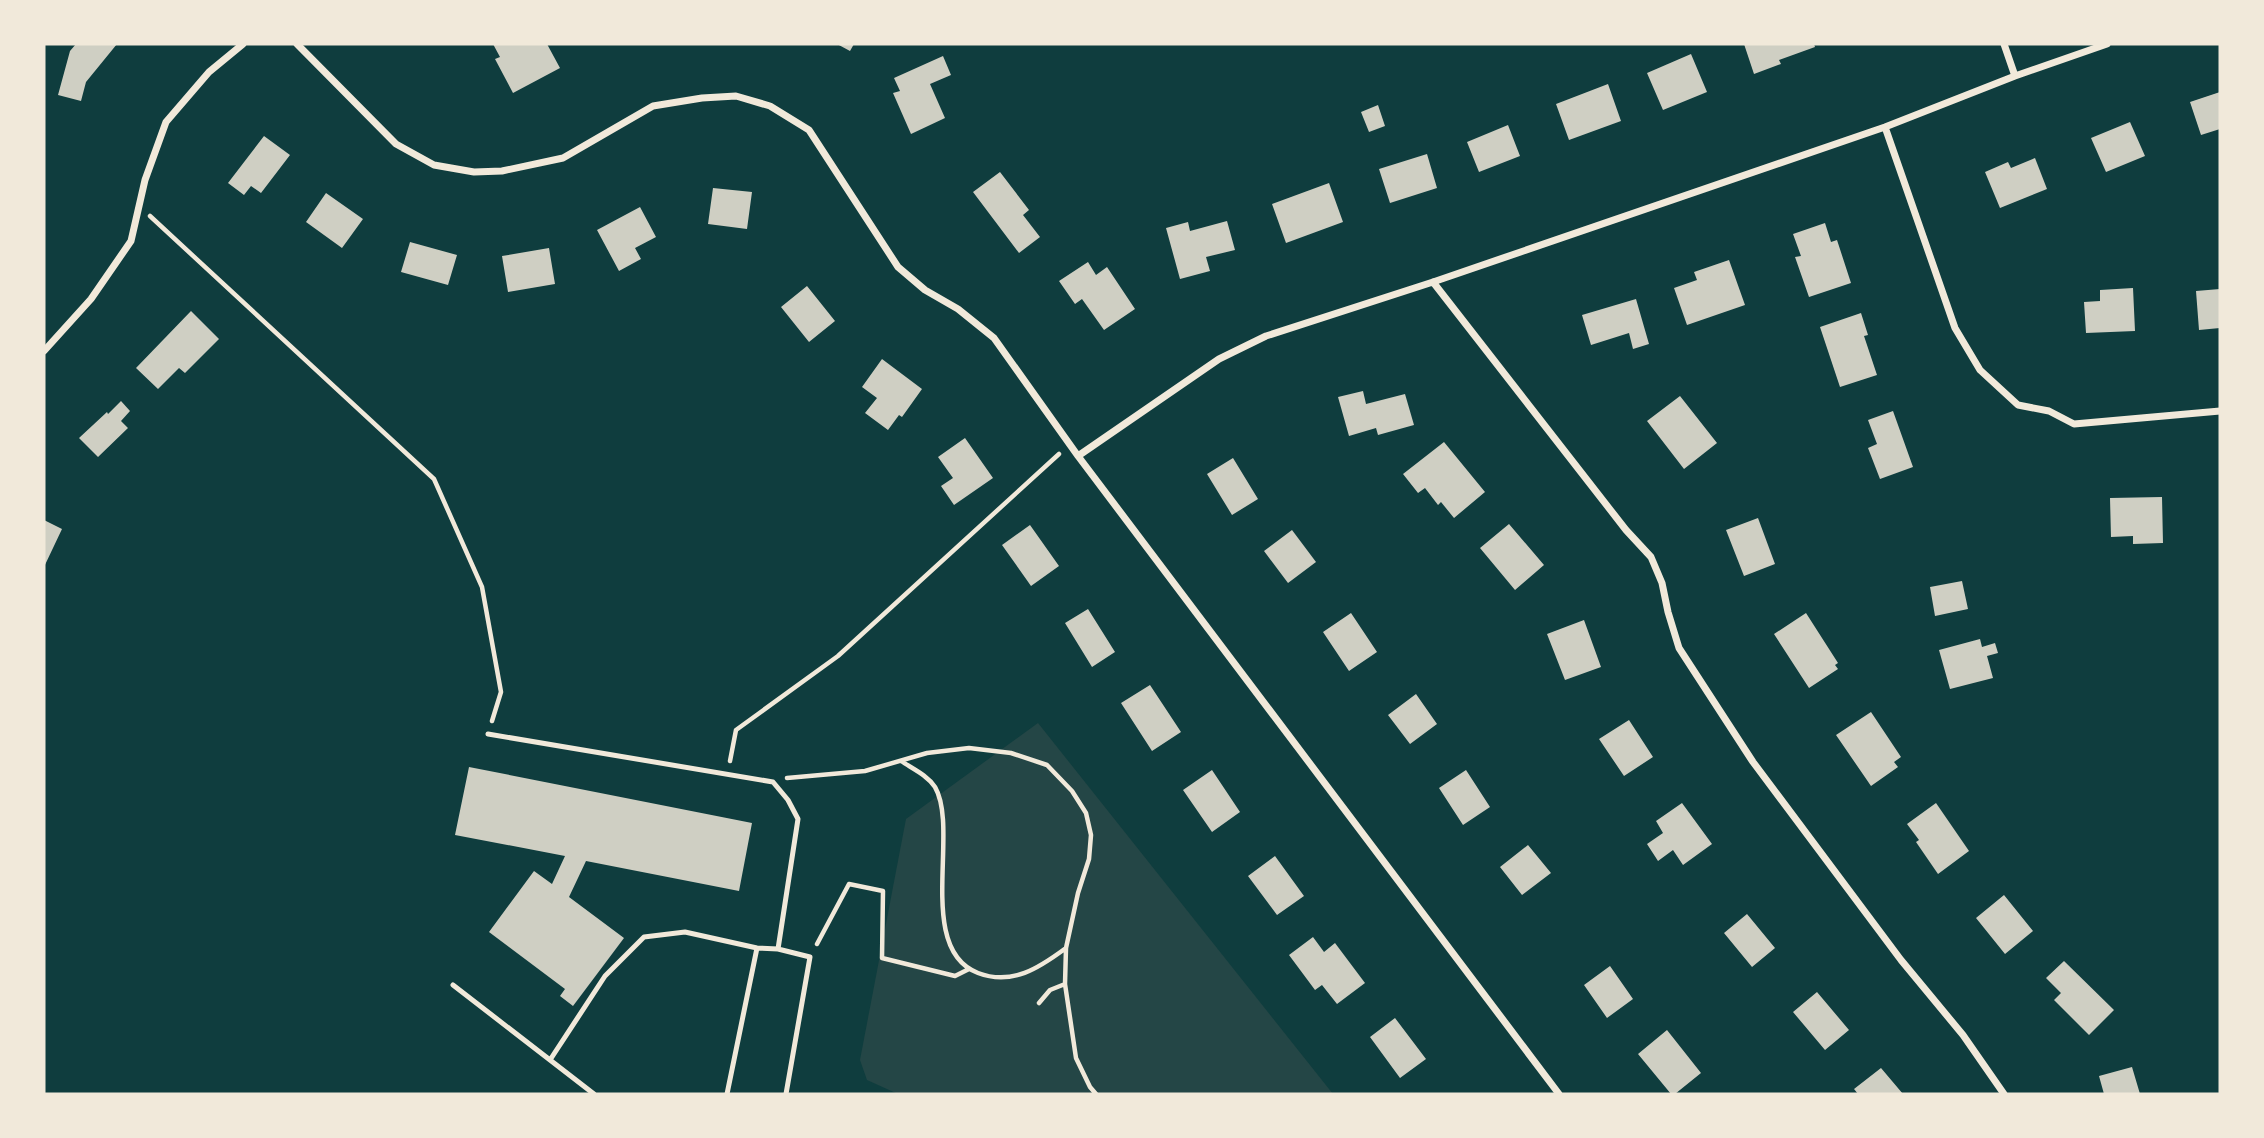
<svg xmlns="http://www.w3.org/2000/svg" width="2264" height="1138" font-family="Literata,serif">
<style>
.green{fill:#244646}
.building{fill:#cfcfc3}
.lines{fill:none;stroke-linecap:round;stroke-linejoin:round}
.path{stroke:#f1e9da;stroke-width:4.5}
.service{stroke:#f1e9da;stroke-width:5}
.minor{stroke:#f1e9da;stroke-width:7}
</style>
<rect width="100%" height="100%" fill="#0f3d3e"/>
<!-- green -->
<path class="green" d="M 1038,723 L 1333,1094 L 898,1094 L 867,1080 L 860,1060 L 906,819 Z"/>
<!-- building -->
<path class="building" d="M 76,44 L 117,44 L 86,82 L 81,101 L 58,95 L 70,51 Z
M 493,44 L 547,44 L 560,68 L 513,93 L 495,59 L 500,57 Z
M 837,44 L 854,44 L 850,51 Z
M 1744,44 L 1814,44 L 1815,47 L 1779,60 L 1781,64 L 1754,74 Z
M 1691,54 L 1707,92 L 1663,110 L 1647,73 Z
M 943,56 L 951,75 L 930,84 L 945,118 L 911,134 L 893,93 L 900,91 L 894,78 Z
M 1608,84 L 1621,121 L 1569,140 L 1556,104 Z
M 2220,92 L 2220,129 L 2201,135 L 2190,102 Z
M 1378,105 L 1385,126 L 1369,132 L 1361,112 Z
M 2130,122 L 2145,156 L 2106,172 L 2091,138 Z
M 1508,125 L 1520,156 L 1479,172 L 1467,142 Z
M 264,136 L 290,155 L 261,193 L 251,186 L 244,195 L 228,183 Z
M 1427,154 L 1437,188 L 1390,203 L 1379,169 Z
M 2035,158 L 2047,189 L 2000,208 L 1985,172 L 2008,162 L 2011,168 Z
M 1000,172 L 1029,210 L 1023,215 L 1040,237 L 1019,253 L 973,192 Z
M 1329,183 L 1343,222 L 1286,243 L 1272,204 Z
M 713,188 L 752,192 L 747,229 L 708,224 Z
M 326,193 L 363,219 L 342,248 L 306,222 Z
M 640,207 L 656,237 L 635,248 L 641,259 L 619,271 L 597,230 Z
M 1227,221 L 1235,250 L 1206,257 L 1210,271 L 1180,279 L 1166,228 L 1188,222 L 1190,231 Z
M 1825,223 L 1831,242 L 1837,240 L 1851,283 L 1809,297 L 1795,257 L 1801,256 L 1793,234 Z
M 410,242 L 457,255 L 448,285 L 401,272 Z
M 549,248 L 555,284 L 508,292 L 502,256 Z
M 1729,260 L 1745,305 L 1687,325 L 1674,288 L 1697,280 L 1694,272 Z
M 1088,262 L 1096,275 L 1107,267 L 1135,309 L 1104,330 L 1082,299 L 1075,304 L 1059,281 Z
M 807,286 L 835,321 L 809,342 L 781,307 Z
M 2133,288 L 2135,331 L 2086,333 L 2084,302 L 2100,301 L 2100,290 Z
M 2220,289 L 2220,328 L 2199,330 L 2196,291 Z
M 1636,299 L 1649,344 L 1633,349 L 1629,333 L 1591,345 L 1582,315 Z
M 191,311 L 219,339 L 185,373 L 179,368 L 158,389 L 136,368 Z
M 1861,313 L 1868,335 L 1864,336 L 1877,375 L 1840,387 L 1820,327 Z
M 882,359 L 922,389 L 902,417 L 899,415 L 888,430 L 865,413 L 877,398 L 862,387 Z
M 1363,391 L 1366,404 L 1405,394 L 1414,425 L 1378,435 L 1376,428 L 1349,436 L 1338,397 Z
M 1680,396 L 1717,443 L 1684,469 L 1647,421 Z
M 121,401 L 130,411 L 121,421 L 128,428 L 98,457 L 79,438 L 107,412 L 108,414 Z
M 1893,411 L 1913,467 L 1880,479 L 1868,448 L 1877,444 L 1868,420 Z
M 965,438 L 993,478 L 954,505 L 941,486 L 953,478 L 938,457 Z
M 1444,442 L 1485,492 L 1454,518 L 1441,502 L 1438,505 L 1425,488 L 1418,493 L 1403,474 Z
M 1233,458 L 1258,499 L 1232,515 L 1207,474 Z
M 2162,497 L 2163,543 L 2133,544 L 2133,536 L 2111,537 L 2110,498 Z
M 1758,518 L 1775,564 L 1744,576 L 1726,530 Z
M 44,520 L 62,529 L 44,567 Z
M 1509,524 L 1544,565 L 1515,590 L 1480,548 Z
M 1030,525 L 1059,566 L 1031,586 L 1002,545 Z
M 1292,530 L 1316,562 L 1288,583 L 1264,551 Z
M 1962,581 L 1968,609 L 1935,616 L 1930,587 Z
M 1088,609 L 1115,652 L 1092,667 L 1065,623 Z
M 1351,613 L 1377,652 L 1349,671 L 1323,632 Z
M 1806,613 L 1838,663 L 1835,665 L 1838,669 L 1809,688 L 1774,634 Z
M 1584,620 L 1601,667 L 1565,680 L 1547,634 Z
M 1980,639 L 1982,647 L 1995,643 L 1998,653 L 1987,656 L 1993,678 L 1950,689 L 1939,650 Z
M 1150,685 L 1181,732 L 1152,751 L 1121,703 Z
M 1416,694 L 1437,724 L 1410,744 L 1388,715 Z
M 1871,712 L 1901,757 L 1894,762 L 1898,767 L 1871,786 L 1836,735 Z
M 1629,720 L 1653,757 L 1624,776 L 1599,739 Z
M 469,767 L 752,823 L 739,891 L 586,861 L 569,897 L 624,938 L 573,1006 L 560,996 L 565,989 L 489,932 L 534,871 L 552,884 L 565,856 L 455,835 Z
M 1212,770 L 1240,812 L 1212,832 L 1183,790 Z
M 1466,770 L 1490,807 L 1463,825 L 1439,788 Z
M 1682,803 L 1712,844 L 1683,865 L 1673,850 L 1658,861 L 1647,844 L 1663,833 L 1656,821 Z
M 1936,803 L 1969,851 L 1938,874 L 1916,842 L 1919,840 L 1907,824 Z
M 1528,845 L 1551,873 L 1522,895 L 1500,867 Z
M 1275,856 L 1304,896 L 1277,915 L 1248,876 Z
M 2004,895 L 2033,931 L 2005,954 L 1976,918 Z
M 1747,914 L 1775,948 L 1752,967 L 1724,933 Z
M 1313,937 L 1324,952 L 1335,943 L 1365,983 L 1337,1004 L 1322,985 L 1315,990 L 1289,955 Z
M 2064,961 L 2114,1010 L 2089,1035 L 2054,1000 L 2061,993 L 2046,978 Z
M 1610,966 L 1633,999 L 1607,1018 L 1584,985 Z
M 1817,992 L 1849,1030 L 1825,1050 L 1793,1012 Z
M 1395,1018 L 1426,1059 L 1400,1078 L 1370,1037 Z
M 1667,1030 L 1701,1073 L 1675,1094 L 1671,1094 L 1638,1054 Z
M 2132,1067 L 2140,1094 L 2104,1094 L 2099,1076 Z
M 1881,1068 L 1903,1094 L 1858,1094 L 1854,1089 Z"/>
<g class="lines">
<!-- path -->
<path class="path" d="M 150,216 L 434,479 L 482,587 L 501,692 L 492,721
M 730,761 L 736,730 L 838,656 L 1059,454
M 901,761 C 913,769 927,775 935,787 C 960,830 915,949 978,973 C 1012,986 1039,968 1066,948
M 787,778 L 865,771 L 927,753 L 969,748 L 1011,753 L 1047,765 L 1072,791 L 1086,813 L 1091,835 L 1089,859 L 1078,893 L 1066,948 L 1065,984 L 1076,1058 L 1090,1087 L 1096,1094
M 817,944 L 849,884 L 883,891 L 882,958 L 955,976 L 969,969
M 1039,1003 L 1050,990 L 1065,984"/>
<!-- service -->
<path class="service" d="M 488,734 L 773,782 L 788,800 L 798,819 L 778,949 L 810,957 L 786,1094
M 453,985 L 594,1094
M 550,1060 L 605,976 L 644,937 L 685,932 L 757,948 L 778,949
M 727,1094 L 757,948"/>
<!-- minor -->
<path class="minor" d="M 297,44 L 396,144 L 434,165 L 474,172 L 502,171 L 563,158 L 653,106 L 702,98 L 736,96 L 770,106 L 809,130 L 898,267 L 925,290 L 958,309 L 994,338 L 1078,456 L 1559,1094
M 2004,44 L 2015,76
M 1885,127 L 1955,328 L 1980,370 L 2018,405 L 2049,411 L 2074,424 L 2220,411
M 1433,282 L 1626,530 L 1651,557 L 1662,583 L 1668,612 L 1679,648 L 1753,762 L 1901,960 L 1963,1035 L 2004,1094
M 44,351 L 91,299 L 131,241 L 145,180 L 166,122 L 209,72 L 243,44
M 1078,456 L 1219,359 L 1266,336 L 1433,282 L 1885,127 L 2015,76 L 2107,44"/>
</g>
<!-- border -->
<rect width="2264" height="1138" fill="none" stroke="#f1e9da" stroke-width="91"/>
</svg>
